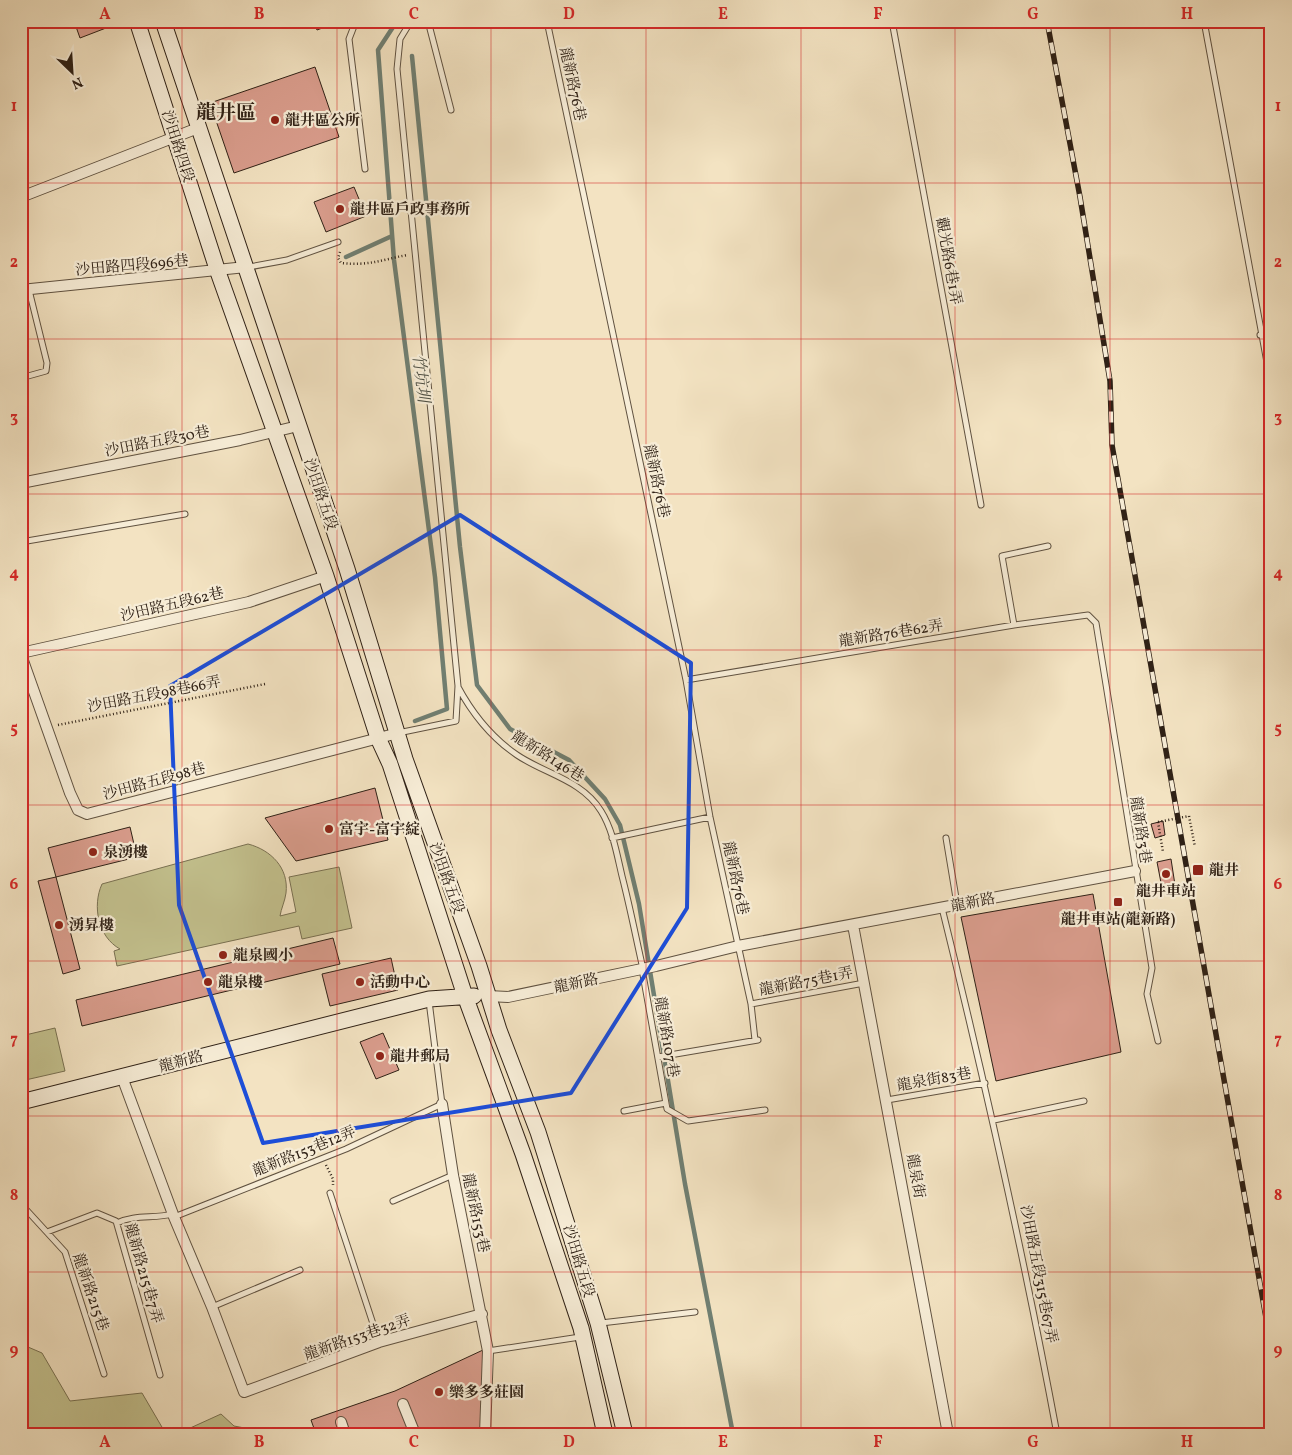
<svg xmlns="http://www.w3.org/2000/svg" width="1292" height="1455" font-family="Vollkorn,'Noto Serif TC',serif">
<style>
.green{fill:#c3c18e;stroke:#797152}
.lines{fill:none;stroke-linecap:round;stroke-linejoin:round}
.stream{stroke:#707f72;stroke-width:4.5}
.building{fill:#da9d8d;stroke:#2f2116}
.lane-casing{stroke:#605241;stroke-width:7}
.street-casing{stroke:#605241;stroke-width:12}
.secondary-casing{stroke:#2f2116;stroke-width:17}
.path{stroke:#2f2116;stroke-width:2.5;stroke-dasharray:1 2.5;stroke-linecap:butt}
.lane{stroke:#f7edd7;stroke-width:5}
.street{stroke:#f7edd7;stroke-width:10}
.secondary{stroke:#f7edd7;stroke-width:15}
.rail-casing{stroke:#2f2116;stroke-width:5.5}
.rail{stroke:#f7edd7;stroke-width:4;stroke-dasharray:11;stroke-linecap:butt}
.path-bridge{stroke:#2f2116;stroke-width:2.5;stroke-dasharray:1 2.5;stroke-linecap:butt}
.marked{fill:none;stroke:#1d4ed8;stroke-width:4;stroke-linejoin:round}
.grid{fill:none;stroke:#d62828;stroke-width:1;stroke-opacity:0.55}
.poi-dot{fill:#8f2418;stroke:#f7edd7;stroke-width:2}
.labels{text-anchor:middle;stroke-width:4.5;stroke-linejoin:round;paint-order:stroke}
.street-label{font-size:15px;fill:#2f2116;stroke:#f7edd7}
.poi-label{font-size:15px;font-weight:bold;fill:#2f2116;stroke:#f7edd7;text-anchor:start}
.water-label{font-size:16px;font-style:italic;fill:#4f5044;stroke:#f7edd7}
.district-label{font-size:20px;font-weight:bold;fill:#2f2116;stroke:#f7edd7}
.neatline{fill:none;stroke:#d62828;stroke-width:2}
.grid-label{font-size:16px;text-anchor:middle;font-weight:bold;fill:#d62828}
</style>
<rect width="100%" height="100%" fill="#f3e3c2"/>
<filter id="stains"><feTurbulence type="fractalNoise" baseFrequency=".004" numOctaves="4"/><feColorMatrix values="0 0 0 0 .2 0 0 0 0 .09 0 0 0 0 .02 0 0 0 .5 -.17"/></filter>
<radialGradient id="worn" r=".72"><stop offset=".6" stop-color="#630" stop-opacity="0"/><stop offset="1" stop-color="#630" stop-opacity=".3"/></radialGradient>
<!-- green -->
<path class="green" d="M 248,844 C 271,850 289,868 286,893 C 285,901 281,909 280,916 L 296,912 L 289,877 L 339,867 L 352,928 L 302,939 L 299,926 L 117,966 L 114,951 L 120,949 C 98,937 92,906 102,884 Z
M 55,1028 L 65,1071 L 21,1081 L 21,1036 Z
M 21,1344 L 42,1353 L 70,1401 L 142,1393 L 166,1434 L 21,1434 Z
M 221,1414 L 234,1426 L 255,1430 L 257,1434 L 177,1434 Z"/>
<g class="lines">
<!-- stream -->
<path class="stream" d="M 397,21 L 378,50 L 394,260 L 435,577 L 447,709 L 415,721
M 412,56 L 460,547 L 477,685 L 510,729 L 569,760 L 605,799 L 620,825 L 639,904 L 685,1184 L 733,1434
M 346,257 L 392,236"/>
</g>
<!-- building -->
<path class="building" d="M 74,21 L 118,21 L 119,23 L 80,38 Z
M 313,21 L 341,21 L 317,30 Z
M 315,67 L 339,137 L 234,173 L 210,103 Z
M 354,187 L 366,216 L 326,232 L 314,202 Z
M 375,788 L 388,840 L 296,861 L 265,818 Z
M 1163,821 L 1165,835 L 1155,838 L 1151,824 Z
M 130,827 L 137,857 L 56,877 L 48,848 Z
M 1171,859 L 1175,885 L 1162,888 L 1157,862 Z
M 56,877 L 80,969 L 63,974 L 38,881 Z
M 1093,894 L 1121,1052 L 996,1081 L 961,917 Z
M 333,938 L 340,964 L 82,1026 L 76,1000 Z
M 391,958 L 398,990 L 330,1006 L 322,974 Z
M 383,1033 L 399,1070 L 376,1079 L 360,1042 Z
M 483,1350 L 483,1434 L 316,1434 L 311,1420 L 395,1391 Z"/>
<g class="lines">
<defs>
<path id="lane" d="M 356,21 L 349,39 L 365,169
M 428,21 L 451,110
M 547,21 L 686,680 L 710,817 L 751,1004 L 755,1040
M 892,21 L 981,505
M 1204,21 L 1271,384
M 249,267 L 287,260 L 338,242
M 1260,335 L 1271,333
M 21,378 L 46,371 L 47,363 L 29,290
M 21,542 L 185,514
M 1014,625 L 1002,556 L 1048,546
M 686,680 L 1014,625 L 1088,615 L 1096,623 L 1152,968 L 1147,994 L 1158,1041
M 458,687 C 472,713 492,738 517,755 C 545,774 582,780 601,811 C 613,830 617,855 622,876 C 630,907 636,938 643,969
M 398,733 L 456,721 L 458,686 L 397,69 L 400,39 L 411,21
M 612,838 L 710,817
M 946,838 L 957,904
M 942,908 C 985,1082 1024,1257 1057,1434
M 642,969 L 667,1109 L 688,1121 L 765,1110
M 751,1004 L 864,983
M 658,1057 L 758,1040
M 887,1100 L 985,1083
M 624,1111 L 666,1103
M 994,1120 L 1084,1101
M 330,1193 L 379,1342
M 393,1201 L 453,1175
M 21,1204 L 65,1252 L 104,1374
M 174,1217 L 346,1149 L 442,1104 L 429,1001
M 117,1223 C 135,1214 154,1219 172,1214
M 47,1232 L 97,1213 L 116,1221 L 160,1375
M 212,1307 L 300,1270
M 601,1323 L 695,1312
M 488,1351 L 580,1337"/>
<path id="street" d="M 21,197 L 198,128
M 21,290 L 246,267
M 21,483 L 240,440 L 298,426
M 21,653 L 249,602 L 326,576
M 21,655 L 70,793 L 78,810 L 87,814 L 398,733
M 853,925 L 948,1434
M 488,996 L 508,997 L 656,966 L 738,946 L 1135,871
M 122,1077 L 174,1217 L 212,1307 L 244,1392 L 379,1342 L 482,1314
M 442,1104 L 453,1175 L 488,1351 L 485,1434
M 403,1404 L 415,1434
M 341,1422 L 345,1434"/>
<path id="secondary" d="M 137,21 L 218,272 L 326,576 L 378,738 L 390,764 L 465,996 L 523,1154 L 581,1328 L 605,1434
M 163,21 L 347,569 L 405,759 L 479,966 L 499,1030 L 538,1132 L 598,1323 L 625,1434
M 21,1102 L 429,999 L 474,996"/>
</defs>
<!-- lane casing -->
<use href="#lane" class="lane-casing"/>
<!-- street casing -->
<use href="#street" class="street-casing"/>
<!-- secondary casing -->
<use href="#secondary" class="secondary-casing"/>
<!-- path -->
<path class="path" d="M 340,252 L 338,258 L 341,263 C 369,266 381,260 407,255
M 58,725 L 265,684
M 1189,816 L 1195,847
M 1158,822 L 1163,852
M 326,1165 L 333,1179 L 333,1185"/>
<!-- lane -->
<use href="#lane" class="lane"/>
<!-- street -->
<use href="#street" class="street"/>
<!-- secondary -->
<use href="#secondary" class="secondary"/>
<defs>
<path id="rail" d="M 1047,21 L 1080,197 L 1110,381 L 1112,445 L 1271,1346"/>
</defs>
<!-- rail casing -->
<use href="#rail" class="rail-casing"/>
<!-- rail -->
<use href="#rail" class="rail"/>
<!-- path-bridge -->
<path class="path-bridge" d="M 1158,822 L 1189,816"/>
</g>
<!-- marked area -->
<path class="marked" d="M 460,515 L 691,663 L 687,908 L 571,1093 L 263,1143 L 179,905 L 170,686 Z"/>
<!-- grid -->
<path class="grid" d="M 182,21 L 182,1434M 337,21 L 337,1434M 491,21 L 491,1434M 646,21 L 646,1434M 801,21 L 801,1434M 955,21 L 955,1434M 1110,21 L 1110,1434M 21,183 L 1271,183M 21,339 L 1271,339M 21,494 L 1271,494M 21,650 L 1271,650M 21,805 L 1271,805M 21,961 L 1271,961M 21,1116 L 1271,1116M 21,1272 L 1271,1272"/>
<!-- markers -->
<g class="poi-dot">
<circle cx="275" cy="120" r="5"/>
<circle cx="340" cy="209" r="5"/>
<circle cx="329" cy="829" r="5"/>
<circle cx="93" cy="852" r="5"/>
<rect x="1192" y="864" width="12" height="12" rx="2.5"/>
<circle cx="1166" cy="874" r="5"/>
<rect x="1113" y="897" width="10" height="10" rx="2.5"/>
<circle cx="59" cy="925" r="5"/>
<circle cx="223" cy="955" r="5"/>
<circle cx="208" cy="982" r="5"/>
<circle cx="360" cy="982" r="5"/>
<circle cx="380" cy="1056" r="5"/>
<circle cx="439" cy="1392" r="5"/>
</g>
<g class="labels">
<!-- street labels -->
<g class="street-label">
<text transform="translate(573 84) rotate(78)" y="5">龍新路76巷</text>
<text transform="translate(178 146) rotate(72)" y="5">沙田路四段</text>
<text transform="translate(949 261) rotate(80)" y="5">觀光路6巷1弄</text>
<text transform="translate(132 265) rotate(-5)" y="5">沙田路四段696巷</text>
<text transform="translate(157 441) rotate(-11)" y="5">沙田路五段30巷</text>
<text transform="translate(657 481) rotate(78)" y="5">龍新路76巷</text>
<text transform="translate(321 494) rotate(71)" y="5">沙田路五段</text>
<text transform="translate(172 604) rotate(-13)" y="5">沙田路五段62巷</text>
<text transform="translate(891 633) rotate(-9)" y="5">龍新路76巷62弄</text>
<text transform="translate(154 694) rotate(-11)" y="5">沙田路五段98巷66弄</text>
<text transform="translate(548 756) rotate(32)" y="5">龍新路146巷</text>
<text transform="translate(154 781) rotate(-15)" y="5">沙田路五段98巷</text>
<text transform="translate(1141 830) rotate(81)" y="5">龍新路3巷</text>
<text transform="translate(447 878) rotate(70)" y="5">沙田路五段</text>
<text transform="translate(736 878) rotate(78)" y="5">龍新路76巷</text>
<text transform="translate(973 902) rotate(-11)" y="5">龍新路</text>
<text transform="translate(806 981) rotate(-11)" y="5">龍新路75巷1弄</text>
<text transform="translate(576 983) rotate(-12)" y="5">龍新路</text>
<text transform="translate(667 1037) rotate(80)" y="5">龍新路107巷</text>
<text transform="translate(181 1061) rotate(-15)" y="5">龍新路</text>
<text transform="translate(934 1079) rotate(-10)" y="5">龍泉街83巷</text>
<text transform="translate(304 1151) rotate(-22)" y="5">龍新路153巷12弄</text>
<text transform="translate(916 1176) rotate(80)" y="5">龍泉街</text>
<text transform="translate(476 1213) rotate(78)" y="5">龍新路153巷</text>
<text transform="translate(579 1261) rotate(73)" y="5">沙田路五段</text>
<text transform="translate(144 1273) rotate(74)" y="5">龍新路215巷7弄</text>
<text transform="translate(1039 1274) rotate(79)" y="5">沙田路五段315巷67弄</text>
<text transform="translate(91 1292) rotate(71)" y="5">龍新路215巷</text>
<text transform="translate(357 1337) rotate(-19)" y="5">龍新路153巷32弄</text>
</g>
<!-- poi labels -->
<g class="poi-label">
<text x="285" y="125">龍井區公所</text>
<text x="350" y="214">龍井區戶政事務所</text>
<text x="339" y="834">富宇-富宇綻</text>
<text x="103" y="857">泉湧樓</text>
<text x="1209" y="875">龍井</text>
<text x="1166" y="896" text-anchor="middle">龍井車站</text>
<text x="1118" y="924" text-anchor="middle">龍井車站(龍新路)</text>
<text x="69" y="930">湧昇樓</text>
<text x="233" y="960">龍泉國小</text>
<text x="218" y="987">龍泉樓</text>
<text x="370" y="987">活動中心</text>
<text x="390" y="1061">龍井郵局</text>
<text x="449" y="1397">樂多多莊園</text>
</g>
<!-- water labels -->
<g class="water-label">
<text transform="translate(422 378) rotate(83)" y="6">竹坑圳</text>
</g>
<!-- district labels -->
<g class="district-label">
<text x="226" y="119">龍井區</text>
</g>
</g>
<!-- margin -->
<rect width="1292" height="1455" fill="none" stroke="#f3e3c2" stroke-width="55"/>
<!-- north arrow -->
<g transform="translate(72 72) rotate(155)" stroke="#f7edd7" stroke-width="4" paint-order="stroke">
<path d="M0-4L9 19L0 12L-9 19Z" fill="#2f2116"/>
<text y="-8" font-size="14" font-weight="bold" text-anchor="middle" fill="#2f2116">N</text>
</g>
<rect x="28" y="28" width="1236" height="1400" class="neatline"/>
<g class="grid-label">
<text x="105" y="19">A</text>
<text x="259" y="19">B</text>
<text x="414" y="19">C</text>
<text x="569" y="19">D</text>
<text x="723" y="19">E</text>
<text x="878" y="19">F</text>
<text x="1033" y="19">G</text>
<text x="1187" y="19">H</text>
<text x="14" y="111">1</text>
<text x="1278" y="111">1</text>
<text x="14" y="267">2</text>
<text x="1278" y="267">2</text>
<text x="14" y="422">3</text>
<text x="1278" y="422">3</text>
<text x="14" y="578">4</text>
<text x="1278" y="578">4</text>
<text x="14" y="733">5</text>
<text x="1278" y="733">5</text>
<text x="14" y="889">6</text>
<text x="1278" y="889">6</text>
<text x="14" y="1044">7</text>
<text x="1278" y="1044">7</text>
<text x="14" y="1200">8</text>
<text x="1278" y="1200">8</text>
<text x="14" y="1355">9</text>
<text x="1278" y="1355">9</text>
<text x="105" y="1447">A</text>
<text x="259" y="1447">B</text>
<text x="414" y="1447">C</text>
<text x="569" y="1447">D</text>
<text x="723" y="1447">E</text>
<text x="878" y="1447">F</text>
<text x="1033" y="1447">G</text>
<text x="1187" y="1447">H</text>
</g>
<rect width="100%" height="100%" filter="url(#stains)"/>
<rect width="100%" height="100%" fill="url(#worn)"/>
</svg>
